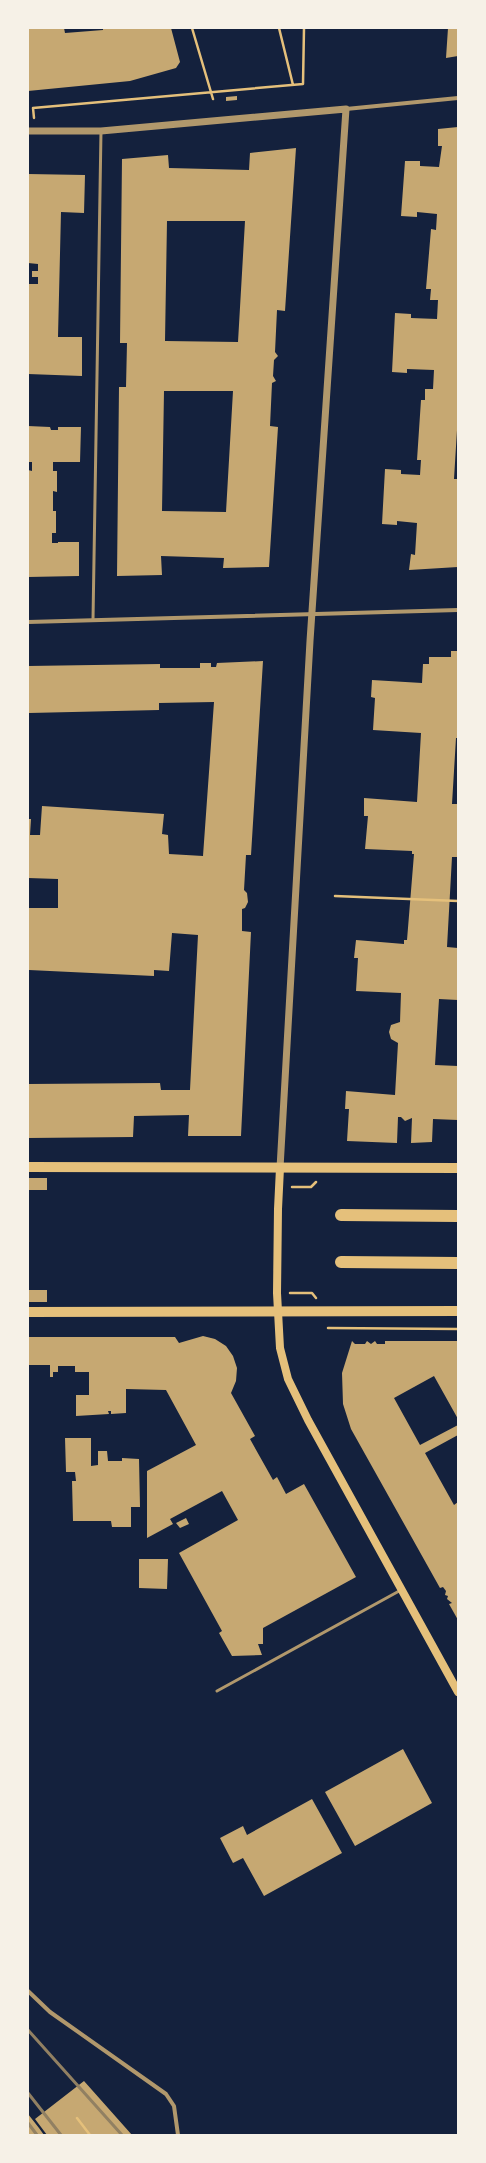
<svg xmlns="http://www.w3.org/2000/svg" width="486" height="2163" font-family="'Sofia Sans Condensed',sans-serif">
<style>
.building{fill:#c6a872;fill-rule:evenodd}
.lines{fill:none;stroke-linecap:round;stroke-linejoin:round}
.path{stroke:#e5c07b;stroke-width:2.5}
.service{stroke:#b1986c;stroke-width:3}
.minor{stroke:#b1986c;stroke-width:4}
.tertiary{stroke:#b1986c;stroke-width:7}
.secondary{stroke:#e5c07b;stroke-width:8}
.primary{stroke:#e5c07b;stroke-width:10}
.motorway{stroke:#e5c07b;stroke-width:12}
.rail{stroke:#918062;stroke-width:3}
</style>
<rect width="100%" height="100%" fill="#14213d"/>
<!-- building -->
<path class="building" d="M 29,28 L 64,28 L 65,33 L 103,30 L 103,28 L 171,28 L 180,62 L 176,68 L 130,81 L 28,91 Z
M 448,28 L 458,28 L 458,56 L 446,58 Z
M 237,96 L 237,100 L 226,101 L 226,97 Z
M 458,127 L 458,414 L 454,479 L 458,479 L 458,567 L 409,570 L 411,554 L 415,555 L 417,523 L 397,521 L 397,525 L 382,524 L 385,469 L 401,470 L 401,474 L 420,475 L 421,460 L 417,460 L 421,400 L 425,400 L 425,389 L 433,389 L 434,370 L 407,369 L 407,373 L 392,372 L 395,313 L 411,314 L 411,318 L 437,319 L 438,300 L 430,300 L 431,289 L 426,289 L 431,229 L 436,230 L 437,214 L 417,212 L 417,217 L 401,216 L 405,161 L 420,161 L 420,166 L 439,167 L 442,146 L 438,146 L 438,129 Z
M 296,148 L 285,311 L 277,310 L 275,352 L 278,356 L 274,360 L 273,376 L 276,381 L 272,383 L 270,426 L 278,427 L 269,567 L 223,568 L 224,558 L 161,556 L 162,575 L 117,576 L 119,387 L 126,387 L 127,343 L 120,343 L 122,159 L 168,155 L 169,168 L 249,170 L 250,153 ZM 167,221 L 245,221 L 238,342 L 165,341 ZM 164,391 L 233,391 L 226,512 L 162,511 Z
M 28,174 L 85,175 L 84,213 L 61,212 L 58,337 L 82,337 L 82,376 L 28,374 L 28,284 L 38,284 L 38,277 L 32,277 L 32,271 L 38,271 L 38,264 L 28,263 Z
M 28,426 L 50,427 L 51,430 L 58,430 L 58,427 L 81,427 L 80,462 L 53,462 L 53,471 L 57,471 L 57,492 L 53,491 L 53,511 L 56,511 L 56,533 L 52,533 L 52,543 L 58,543 L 58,542 L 79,542 L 79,576 L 28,577 L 28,470 L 32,471 L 32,462 L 28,462 Z
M 451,651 L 458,651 L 458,738 L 456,738 L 452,804 L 458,804 L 458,857 L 452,857 L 447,947 L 458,948 L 458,1000 L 439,999 L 435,1065 L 458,1066 L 458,1120 L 433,1119 L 432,1142 L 411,1143 L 412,1118 L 405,1121 L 401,1117 L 398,1117 L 397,1143 L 347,1141 L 349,1109 L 345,1109 L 346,1091 L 395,1095 L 398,1043 L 391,1039 L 389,1032 L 391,1025 L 400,1022 L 401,993 L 356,991 L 358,958 L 354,958 L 356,940 L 404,944 L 404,940 L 407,940 L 414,854 L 412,854 L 412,851 L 365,849 L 368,816 L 364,816 L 364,798 L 417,802 L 421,733 L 373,730 L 375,698 L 371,697 L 372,680 L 422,683 L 423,664 L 429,664 L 429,657 L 451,657 Z
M 263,661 L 251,855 L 246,855 L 244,890 L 247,893 L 248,902 L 245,908 L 242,909 L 242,931 L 251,932 L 241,1136 L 188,1136 L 189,1115 L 134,1116 L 133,1137 L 28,1138 L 28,1084 L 160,1083 L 161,1090 L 190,1090 L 198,935 L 172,933 L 169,971 L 154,970 L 154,976 L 29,970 L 28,908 L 58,908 L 58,879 L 28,878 L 28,819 L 31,819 L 30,835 L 40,835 L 42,806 L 164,814 L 162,834 L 168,835 L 169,854 L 203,856 L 214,702 L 159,703 L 159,710 L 29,713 L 28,666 L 160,664 L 160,668 L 200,668 L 200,663 L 211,663 L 211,667 L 216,667 L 217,663 Z
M 28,1178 L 47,1178 L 47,1190 L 28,1190 Z
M 28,1290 L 47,1290 L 47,1302 L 28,1302 Z
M 203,1336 L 215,1339 L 226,1346 L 233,1356 L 237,1368 L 236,1381 L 231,1393 L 255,1436 L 250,1439 L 273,1480 L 277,1477 L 286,1494 L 304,1484 L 356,1577 L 263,1628 L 263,1644 L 258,1644 L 262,1655 L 232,1656 L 219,1633 L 222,1631 L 179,1553 L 238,1520 L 222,1491 L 170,1519 L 173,1524 L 147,1538 L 147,1471 L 196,1445 L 166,1390 L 126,1389 L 126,1413 L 111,1414 L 111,1411 L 108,1411 L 109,1414 L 76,1416 L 76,1395 L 89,1395 L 89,1372 L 75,1372 L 75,1366 L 58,1366 L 58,1372 L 53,1372 L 53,1377 L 50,1377 L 50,1365 L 28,1365 L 28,1337 L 175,1337 L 179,1343 Z
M 352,1341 L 355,1344 L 365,1344 L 367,1341 L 371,1344 L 375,1341 L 377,1344 L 385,1344 L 385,1341 L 458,1341 L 458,1419 L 434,1376 L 394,1398 L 420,1445 L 458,1425 L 458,1435 L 425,1453 L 454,1505 L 458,1502 L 458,1620 L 449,1604 L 452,1603 L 447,1599 L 448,1596 L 445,1595 L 446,1591 L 443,1587 L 440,1588 L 351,1429 L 343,1404 L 342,1373 Z
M 65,1438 L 91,1438 L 91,1466 L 98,1465 L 98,1451 L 107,1451 L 108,1461 L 122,1461 L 122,1458 L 139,1459 L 140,1507 L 131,1507 L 131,1527 L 112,1527 L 111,1521 L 73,1521 L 72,1481 L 76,1481 L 75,1472 L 66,1472 Z
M 186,1518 L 189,1524 L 180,1528 L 176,1523 Z
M 139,1559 L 168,1559 L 167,1589 L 139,1588 Z
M 403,1749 L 432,1803 L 355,1846 L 325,1792 Z
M 312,1799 L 342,1853 L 264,1896 L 243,1858 L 233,1863 L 220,1838 L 243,1826 L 247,1835 Z
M 84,2081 L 132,2135 L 47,2135 L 35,2119 Z
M 28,2114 L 39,2128 L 44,2135 L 28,2135 Z"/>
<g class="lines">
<!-- path -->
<path class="path" d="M 192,28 L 213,99
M 279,28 L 293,85
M 34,118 L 33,108 L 303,84 L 304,28
M 335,896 L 458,901
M 292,1187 L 311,1187 L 316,1182
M 290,1293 L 312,1293 L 316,1298
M 328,1328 L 458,1329
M 77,2118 L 90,2135"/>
<!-- service -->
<path class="service" d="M 93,620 L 101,131
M 217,1691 L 401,1590"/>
<!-- minor -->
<path class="minor" d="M 346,109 L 458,98
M 28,622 L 458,610
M 28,1991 L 50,2012 L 166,2094 L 174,2106 L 178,2135"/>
<!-- tertiary -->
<path class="tertiary" d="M 28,131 L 101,131 L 346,109 L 310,641 L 280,1168"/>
<!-- secondary -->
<path class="secondary" d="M 280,1168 L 278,1209 L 277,1293 L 280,1348 L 288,1379 L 308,1420 L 458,1692"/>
<!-- primary -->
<path class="primary" d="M 28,1167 L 458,1168
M 28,1312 L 458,1311"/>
<!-- motorway -->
<path class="motorway" d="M 341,1215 L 458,1216
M 341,1262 L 458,1263"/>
<!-- rail -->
<path class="rail" d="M 28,2030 L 122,2135
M 28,2093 L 61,2135
M 28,2123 L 37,2135"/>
</g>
<!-- border -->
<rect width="486" height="2163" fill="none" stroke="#f6f1e7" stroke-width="58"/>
</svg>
